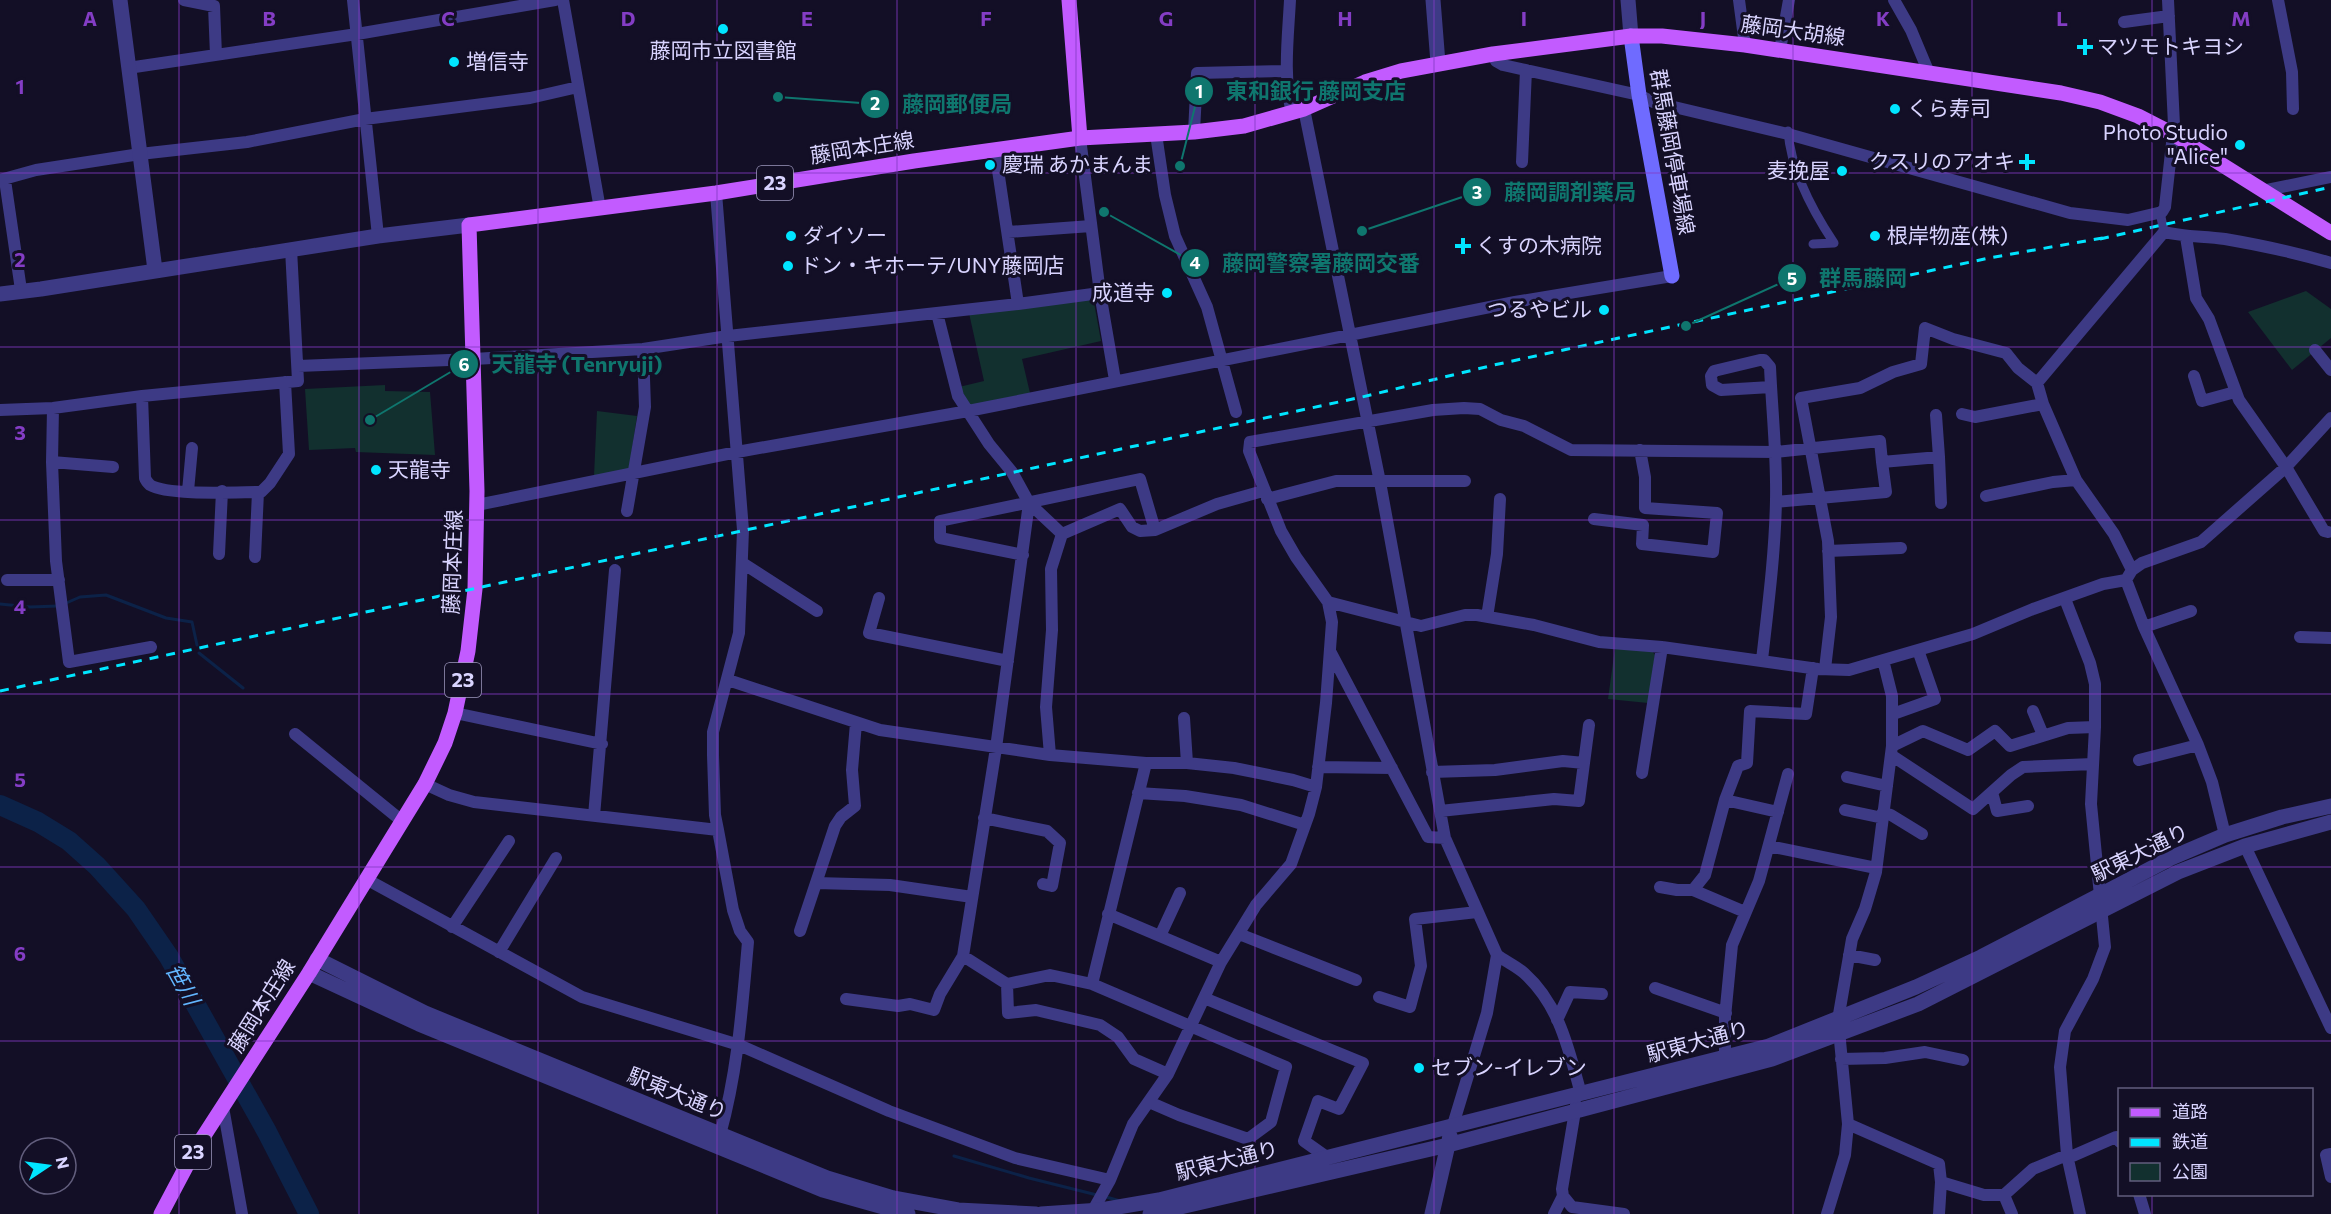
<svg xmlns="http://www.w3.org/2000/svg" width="2331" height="1214" font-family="Commissioner,'Noto Sans JP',sans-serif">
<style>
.green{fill:#12302f}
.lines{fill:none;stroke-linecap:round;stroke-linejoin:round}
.stream{stroke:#0c2248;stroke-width:3}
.river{stroke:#0c2248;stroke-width:20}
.pedestrian{stroke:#3d3a85;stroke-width:9}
.minor{stroke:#3d3a85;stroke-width:12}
.tertiary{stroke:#3d3a85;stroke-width:15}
.secondary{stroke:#6f6bff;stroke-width:15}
.primary{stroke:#c25bff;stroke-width:15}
.rail{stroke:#00e5ff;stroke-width:3;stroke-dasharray:9 8;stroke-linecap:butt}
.grid{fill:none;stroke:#843dc5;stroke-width:1.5;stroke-opacity:0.55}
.poi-dot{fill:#00e5ff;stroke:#130f26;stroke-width:2}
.labels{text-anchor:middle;stroke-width:6;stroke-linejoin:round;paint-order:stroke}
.shield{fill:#130f26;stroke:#9e99be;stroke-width:1.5}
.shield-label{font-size:20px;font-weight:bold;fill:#d9d4ff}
.street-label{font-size:21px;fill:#d9d4ff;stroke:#130f26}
.poi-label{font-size:21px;fill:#d9d4ff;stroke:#130f26;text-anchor:start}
.water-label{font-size:22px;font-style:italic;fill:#62b6ff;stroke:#130f26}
.grid-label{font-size:20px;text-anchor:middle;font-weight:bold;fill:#843dc5;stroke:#130f26;stroke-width:6;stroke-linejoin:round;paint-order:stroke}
.leader{fill:none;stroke:#0f766e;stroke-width:2}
.callout-dot{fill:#0f766e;stroke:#130f26;stroke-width:2}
.mark-label{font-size:18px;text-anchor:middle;font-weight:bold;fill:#fff}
.callout-label{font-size:22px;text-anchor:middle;font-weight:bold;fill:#0f766e;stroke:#130f26;stroke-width:6;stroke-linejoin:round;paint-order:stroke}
</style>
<rect width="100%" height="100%" fill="#130f26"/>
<!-- green -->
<path class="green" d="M 2306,291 L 2331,309 L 2331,338 L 2292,370 L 2248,312 Z
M 1093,297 L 1101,341 L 1022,359 L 1030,393 L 970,406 L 959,387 L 984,381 L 969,313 Z
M 385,385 L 385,391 L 430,392 L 435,455 L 356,452 L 355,448 L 309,450 L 305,389 Z
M 597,411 L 637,416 L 629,469 L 594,476 Z
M 1615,648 L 1652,651 L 1655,655 L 1648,703 L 1608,699 Z"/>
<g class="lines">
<!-- stream -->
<path class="stream" d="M 0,604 L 30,607 L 58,606
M 64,604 L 80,597 L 106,595 L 166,618 L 192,622 L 197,645
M 199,653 L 243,688
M 954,1156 L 1029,1178 L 1097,1195
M 1103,1196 L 1120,1201"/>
<!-- river -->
<path class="river" d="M 0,805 L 38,822 L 69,841 L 97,866 L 136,909 L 169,957 L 267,1132 L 309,1214"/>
<!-- pedestrian -->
<path class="pedestrian" d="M 1788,131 C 1791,171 1812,210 1834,243 L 1813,244
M 2160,212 L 2164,232"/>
<!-- minor -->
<path class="minor" d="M 184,0 L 214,6 L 216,55
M 353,0 L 378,236
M 563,0 L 600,209
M 1290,0 C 1288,38 1283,76 1292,113
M 1739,0 L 1745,45
M 1894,0 L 1911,30 L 1929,73
M 2278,0 L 2292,72 L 2293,109
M 2124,22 L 2169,16
M 1780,50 L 1789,0
M 1493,54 L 1496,61 L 1503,65 L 1639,95 L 1653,102 L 1788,134 L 2070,213 L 2128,220 L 2162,212 L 2165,207 L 2174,125 L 2168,0
M 128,68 L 357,34 L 555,0
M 1304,109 L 1380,482 L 1445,838 L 1497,955 L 1487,1013 L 1453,1125
M 1194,132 L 1197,73 L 1286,71
M 1156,134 L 1165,195 L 1175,236 L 1207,307 L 1236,412
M 1080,138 L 1100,293 L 1115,380
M 995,150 L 1018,304
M 1522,162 L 1526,70
M 0,180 L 36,170 L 140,154 L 247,142 L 365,119 L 530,98 L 578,87
M 5,180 L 21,290
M 2262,191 L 2331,177
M 716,193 L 743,530 L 739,633 L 713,732 L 713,755 L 715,815 L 718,830 L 733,910 L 740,931 L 748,942 C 742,1009 738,1070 720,1135
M 1008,232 L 1091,226
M 2186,237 L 2196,298 L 2209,319 L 2239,400 L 2286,467 L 2324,531 L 2328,532
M 937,313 L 958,396 L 989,444 L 1012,472 L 1029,503 L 996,748 L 963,956 L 1007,984 L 1050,975 L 1092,984 L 1286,1067 L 1271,1122 L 1248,1139 L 1179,1115 L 1149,1102
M 2315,350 L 2331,370
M 298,366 L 474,359 L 643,349 L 728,336 L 1018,304 L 1100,293
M 2194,376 L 2202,401 L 2235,392
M 142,396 L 145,478 C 146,481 148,483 150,485 C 168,496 238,492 261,492 L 270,483 L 289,454 L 285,382
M 53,408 L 52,462 L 56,561 L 69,662 L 151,647
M 0,410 L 53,408 L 142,396 L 298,381 L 291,249
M 1962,414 L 1975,417 L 2043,404
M 1939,457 L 1941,503
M 52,462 L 113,467
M 188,491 L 192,448
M 1986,496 L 2053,482 L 2076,480
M 1267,499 L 1336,481 L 1465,481
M 1776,502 L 1886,492 L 1882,462
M 1029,503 L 1062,534
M 477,505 L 737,452 L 968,411 L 1515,302 L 1672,276
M 627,511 L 645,407 L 643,349
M 1594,519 L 1643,525 L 1642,544 L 1713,552 L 1717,513 L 1645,508 L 1645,477 L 1640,450
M 1828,551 L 1901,548
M 219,554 L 222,491
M 1023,555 L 940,538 L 940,521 L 1140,479 L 1155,530
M 255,557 L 258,492
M 744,564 L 817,611
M 2132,570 L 2114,534 L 2076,480 L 2043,404 L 2037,383 L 2164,232 C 2185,237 2204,236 2225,239 C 2260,245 2297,253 2331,263
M 7,580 L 59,580
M 2126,580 L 2144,627 L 2198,745 L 2212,782 L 2225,835
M 879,598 L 869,633 L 1008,661
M 2065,599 L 2090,663 L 2095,684 L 2095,727 L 2091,804 L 2105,947 L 2093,979 L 2065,1031 L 2060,1067 L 2067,1155 L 2080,1214
M 1328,602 L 1421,626 L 1465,615 L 1477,615 L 1534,625 L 1599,642 L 1662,647 L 1818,669 L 1849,670 L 1973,634 L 2033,609 L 2103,584 L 2126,580 L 2132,570 L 2142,563 L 2201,542 L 2286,467 L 2331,418
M 1487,617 L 1497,554 L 1500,499
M 2144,627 L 2191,611
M 2300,637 L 2331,638
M 1330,651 L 1428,837 L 1445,838
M 1762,660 C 1768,607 1775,553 1776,500 C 1777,456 1772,412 1770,367 L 1764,360 L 1760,360 L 1714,371 L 1711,376 L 1712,385 L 1721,390 L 1771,387
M 1825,669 L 1831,617 L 1828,541 L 1801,398 L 1860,388 L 1893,372 L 1921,364 L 1925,328 L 1953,339 L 2006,353 L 2018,368 L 2037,383
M 728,680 L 880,730 L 1050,755 L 1146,763 L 1187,763 L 1234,768 L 1293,780 L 1316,787
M 2033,711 L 2043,735
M 455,713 L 602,744
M 1893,714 L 1935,699 L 1918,650
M 1184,718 L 1187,763
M 295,734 L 402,821
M 1892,746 L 1923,731 L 1968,750 L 1995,731 L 2010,746 L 2068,728 L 2095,727
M 1050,755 L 1046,707 L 1052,630 L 1051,569 L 1062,534 L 1120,509 L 1132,527 L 1140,531 L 1155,530 L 1217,504 L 1263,491
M 1891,755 L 1973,809 L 2011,775 L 2023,767 L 2093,764
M 2139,760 L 2198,745
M 1318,767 L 1392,768
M 1432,772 L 1495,770 L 1563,761 L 1584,763
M 1642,773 L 1662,647
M 1847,777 L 1887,786
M 425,784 L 449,795 L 474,802 L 718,830
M 1992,792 L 1997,811 L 2028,806
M 1138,793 L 1185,796 L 1241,805 L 1305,825
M 1725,800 L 1778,812
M 1845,810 L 1883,818
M 1440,811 L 1554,799 L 1579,801 L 1589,725
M 1883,812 L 1891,815 L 1922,834
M 594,816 L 615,570
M 984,818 L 1047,831 L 1060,843 L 1052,886 L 1043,884
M 1769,846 L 1876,868
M 2245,846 L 2331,1028
M 366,879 L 582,997 L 739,1045 L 889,1111 L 1015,1158 L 1110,1180
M 816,883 L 890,885 L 972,897
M 1660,887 L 1677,890 L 1693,890 L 1705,875 L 1725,800 L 1738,766 L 1747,763 L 1750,711 L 1806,714 L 1813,668
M 1693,890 L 1745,912
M 1108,914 L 1221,962
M 452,927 L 509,841
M 800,931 L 835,826 L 841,817 L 855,806 L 852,770 L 856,723
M 1239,934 L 1356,980
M 1160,936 L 1180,893
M 499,952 L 556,858
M 1497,955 C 1505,961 1516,966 1524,973 C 1560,1005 1569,1051 1581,1094
M 1849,955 L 1875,960
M 1007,984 L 1008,1013 L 1036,1010 L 1100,1025 L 1118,1037 L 1134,1059 L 1168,1074
M 1092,984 L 1146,763
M 1655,988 L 1726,1013
M 1379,997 L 1410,1007 L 1421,966 L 1415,919 L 1477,912
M 1204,998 L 1363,1063 L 1339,1109 L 1318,1101 L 1304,1141 L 1328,1158
M 846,999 L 898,1006 L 910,1004 L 934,1010 L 940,994 L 963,956
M 1557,1020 L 1570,992 L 1602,994
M 1725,1057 L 1725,1017 L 1732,945 L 1759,881 L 1788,774
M 1841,1059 L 1885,1058 L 1925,1052 L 1963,1060
M 1576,1105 L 1562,1189 L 1563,1196 L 1572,1207 L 1624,1214
M 223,1107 L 242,1214
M 1848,1124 L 1939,1164 L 1941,1182 L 1984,1195 L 2004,1195 L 2033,1169 L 2067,1155
M 2331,1154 L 2326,1155 L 2331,1177
M 2068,1158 L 2116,1137 L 2120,1142
M 2139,1194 L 2145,1214
M 2004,1195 L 2012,1214
M 1091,1214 L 1110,1180 L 1133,1124 L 1168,1074 L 1221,962 L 1256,905 L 1291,864 L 1309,814 L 1316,787 L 1326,703 L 1332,622 L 1328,602 L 1296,557 L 1281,531 L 1249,451 L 1250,442 L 1433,410 L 1464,408 L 1480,409 L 1501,420 L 1524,426 L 1571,450 L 1776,452 L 1880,441 L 1882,462 L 1939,457 L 1936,415
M 1554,1214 L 1563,1196
M 1827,1214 L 1845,1155 L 1848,1124 L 1838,1020 L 1852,939 L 1865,909 L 1876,872 L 1892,746 L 1892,696 L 1883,660
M 1939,1214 L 1941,1182"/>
<!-- tertiary -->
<path class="tertiary" d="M 120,0 L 155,270
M 1433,0 L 1438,63
M 1628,0 L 1631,36
M 0,294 L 41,289 L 378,236 L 469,225
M 317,959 L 425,1013 L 827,1178 L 893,1198 L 958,1210 L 1036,1214
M 309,973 L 419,1024 L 823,1190 L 908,1214
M 1041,1214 L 1101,1210 L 1159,1200 L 1769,1046 L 1916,987 L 1981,957 L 2171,858 L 2225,835 L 2282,817 L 2331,806
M 1150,1214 L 1448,1145 L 1772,1059 L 1918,1004 L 2178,872 L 2245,846 L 2331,822
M 1432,1214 L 1450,1136"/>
<!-- secondary -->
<path class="secondary" d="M 1631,36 L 1639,95 L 1672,276"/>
<!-- primary -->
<path class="primary" d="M 1069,0 L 1080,138
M 161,1214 L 196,1148 L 309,973 L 425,784 L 445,743 L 455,713 L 468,651 L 475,589 L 477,491 L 469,225 L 716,193 L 914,161 L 1080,138 L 1194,132 L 1244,126 L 1304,109 L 1365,82 L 1401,71 L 1493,54 L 1631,36 L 1662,36 L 1745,45 L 2061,93 L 2100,102 L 2138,116 L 2173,134 L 2331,233"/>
<!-- rail -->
<path class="rail" d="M 2100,239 L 2331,187
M 0,691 L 1362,397 L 1494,365 L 1989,258 L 2108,237"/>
</g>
<!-- grid -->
<path class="grid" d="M 179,0 L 179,1214M 359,0 L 359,1214M 538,0 L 538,1214M 717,0 L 717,1214M 897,0 L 897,1214M 1076,0 L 1076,1214M 1255,0 L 1255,1214M 1434,0 L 1434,1214M 1614,0 L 1614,1214M 1793,0 L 1793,1214M 1972,0 L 1972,1214M 2152,0 L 2152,1090M 0,173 L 2331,173M 0,347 L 2331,347M 0,520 L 2331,520M 0,694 L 2331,694M 0,867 L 2331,867M 0,1041 L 2331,1041M 2152,1194 L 2152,1214"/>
<!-- markers -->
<g class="poi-dot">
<circle cx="723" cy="29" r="6"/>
<path d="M2082 38h6v6h6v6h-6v6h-6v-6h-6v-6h6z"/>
<circle cx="454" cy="62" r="6"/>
<circle cx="1895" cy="109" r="6"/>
<circle cx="2240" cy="145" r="6"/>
<path d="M2024 153h6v6h6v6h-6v6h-6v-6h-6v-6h6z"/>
<circle cx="990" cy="165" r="6"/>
<circle cx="1842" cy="171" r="6"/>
<circle cx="791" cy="236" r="6"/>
<circle cx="1875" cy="236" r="6"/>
<path d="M1460 237h6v6h6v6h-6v6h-6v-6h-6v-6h6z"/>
<circle cx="788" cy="266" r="6"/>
<circle cx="1167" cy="293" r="6"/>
<circle cx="1604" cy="310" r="6"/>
<circle cx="376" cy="470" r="6"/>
<circle cx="1419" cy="1068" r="6"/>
</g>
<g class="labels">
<!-- shield labels -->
<g class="shield">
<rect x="757" y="166" width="36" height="34" rx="4.5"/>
<rect x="445" y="663" width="36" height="34" rx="4.5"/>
<rect x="175" y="1135" width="36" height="34" rx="4.5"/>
</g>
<g class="shield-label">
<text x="775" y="190">23</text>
<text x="463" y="687">23</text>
<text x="193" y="1159">23</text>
</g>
<!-- street labels -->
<g class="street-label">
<text transform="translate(1793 31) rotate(8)" y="7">藤岡大胡線</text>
<text transform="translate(862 148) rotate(-9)" y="7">藤岡本庄線</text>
<text transform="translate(1672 152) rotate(80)" y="7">群馬藤岡停車場線</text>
<text transform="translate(453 562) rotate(-88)" y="7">藤岡本庄線</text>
<text transform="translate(2140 853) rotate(-26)" y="7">駅東大通り</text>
<text transform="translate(262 1006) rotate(-58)" y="7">藤岡本庄線</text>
<text transform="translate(1698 1042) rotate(-15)" y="7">駅東大通り</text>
<text transform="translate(677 1094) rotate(22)" y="7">駅東大通り</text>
<text transform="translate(1227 1161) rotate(-14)" y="7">駅東大通り</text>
</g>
<!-- poi labels -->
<g class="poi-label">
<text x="2097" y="54">マツモトキヨシ</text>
<text x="723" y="58" text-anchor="middle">藤岡市立図書館</text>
<text x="466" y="69">増信寺</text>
<text x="1907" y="116">くら寿司</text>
<text x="2228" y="140" text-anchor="end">Photo Studio<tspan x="2228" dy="24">"Alice"</tspan></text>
<text x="2015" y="169" text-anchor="end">クスリのアオキ</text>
<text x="1002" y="172">慶瑞 あかまんま</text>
<text x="1830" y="178" text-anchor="end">麦挽屋</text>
<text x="803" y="243">ダイソー</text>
<text x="1887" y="243">根岸物産(株)</text>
<text x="1476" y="253">くすの木病院</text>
<text x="800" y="273">ドン・キホーテ/UNY藤岡店</text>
<text x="1155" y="300" text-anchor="end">成道寺</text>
<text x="1592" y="317" text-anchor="end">つるやビル</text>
<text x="388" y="477">天龍寺</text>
<text x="1431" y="1075">セブン-イレブン</text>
</g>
<!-- water labels -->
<g class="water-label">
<text transform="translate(183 984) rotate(61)" y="8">笹川</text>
</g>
</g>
<g class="grid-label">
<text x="90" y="26">A</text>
<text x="269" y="26">B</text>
<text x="448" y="26">C</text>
<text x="628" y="26">D</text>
<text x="807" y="26">E</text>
<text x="986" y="26">F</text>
<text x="1166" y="26">G</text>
<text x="1345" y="26">H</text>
<text x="1524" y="26">I</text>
<text x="1703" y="26">J</text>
<text x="1883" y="26">K</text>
<text x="2062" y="26">L</text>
<text x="2241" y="26">M</text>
<text x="20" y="94">1</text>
<text x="20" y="267">2</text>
<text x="20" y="440">3</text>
<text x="20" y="614">4</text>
<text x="20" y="787">5</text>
<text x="20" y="961">6</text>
</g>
<!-- callouts -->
<path class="leader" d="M1180 166L1199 91M778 97L875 104M1362 231L1477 192M1104 212L1195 263M1686 326L1792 278M370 420L464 364"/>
<g class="callout-dot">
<circle cx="1180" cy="166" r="6"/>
<circle cx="778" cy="97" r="6"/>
<circle cx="1362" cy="231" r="6"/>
<circle cx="1104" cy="212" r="6"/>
<circle cx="1686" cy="326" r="6"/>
<circle cx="370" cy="420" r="6"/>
<circle cx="1199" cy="91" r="15"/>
<circle cx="875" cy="104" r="15"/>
<circle cx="1477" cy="192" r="15"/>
<circle cx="1195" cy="263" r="15"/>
<circle cx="1792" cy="278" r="15"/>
<circle cx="464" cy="364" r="15"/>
</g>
<g class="mark-label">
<text x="1199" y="98">1</text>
<text x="875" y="110">2</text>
<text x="1477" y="199">3</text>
<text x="1195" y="269">4</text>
<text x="1792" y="285">5</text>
<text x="464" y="371">6</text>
</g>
<g class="callout-label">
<text x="1316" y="99">東和銀行 藤岡支店</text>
<text x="957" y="112">藤岡郵便局</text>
<text x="1570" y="200">藤岡調剤薬局</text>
<text x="1321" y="271">藤岡警察署藤岡交番</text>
<text x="1863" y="286">群馬藤岡</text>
<text x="577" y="372">天龍寺 (Tenryuji)</text>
</g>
<!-- legend -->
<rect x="2118" y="1088" width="195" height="108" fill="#130f26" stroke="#625e7d" stroke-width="1.5"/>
<rect x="2130" y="1108" width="30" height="9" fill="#c25bff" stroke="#625e7d" stroke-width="1.5"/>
<text x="2172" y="1118" font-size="18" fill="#d9d4ff">道路</text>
<rect x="2130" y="1138" width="30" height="9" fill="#00e5ff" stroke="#625e7d" stroke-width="1.5"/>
<text x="2172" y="1148" font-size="18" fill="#d9d4ff">鉄道</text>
<rect x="2130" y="1163" width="30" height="18" fill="#12302f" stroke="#625e7d" stroke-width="1.5"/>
<text x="2172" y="1178" font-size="18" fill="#d9d4ff">公園</text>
<!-- north arrow -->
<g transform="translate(48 1166) rotate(77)"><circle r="28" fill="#130f26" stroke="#625e7d" stroke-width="1.5"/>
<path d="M0-4.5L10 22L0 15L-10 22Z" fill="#00e5ff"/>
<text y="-9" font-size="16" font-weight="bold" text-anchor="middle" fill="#d9d4ff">N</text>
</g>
</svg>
